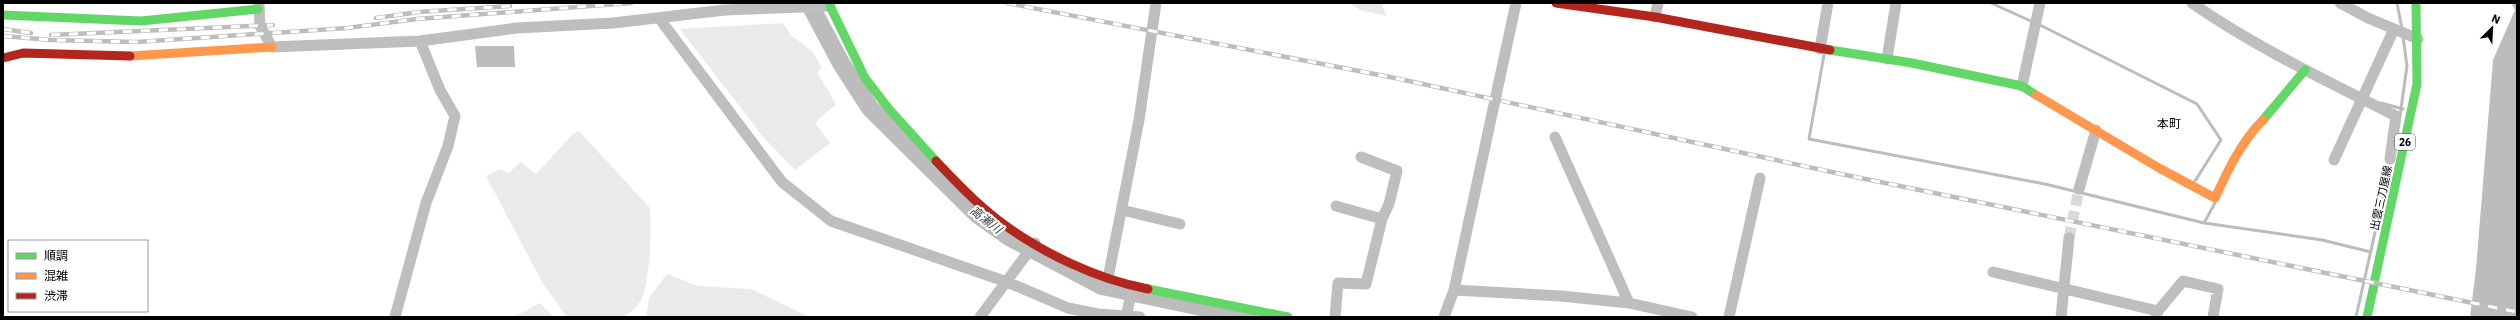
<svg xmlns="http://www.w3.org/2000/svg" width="2520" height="320" font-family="'IBM Plex Sans','Noto Sans JP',sans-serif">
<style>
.green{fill:#eaeaea}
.water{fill:#bcbcbc}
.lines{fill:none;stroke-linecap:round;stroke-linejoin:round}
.stream{stroke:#bcbcbc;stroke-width:3}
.river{stroke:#bcbcbc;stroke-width:18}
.street-tunnel{stroke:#d9d9d9;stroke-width:11;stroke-dasharray:11 5.5;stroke-linecap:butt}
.street{stroke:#bebebe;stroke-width:11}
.fast{stroke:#63d668;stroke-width:9}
.slow{stroke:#ff974d;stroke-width:9}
.jam{stroke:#b3261e;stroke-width:9}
.rail-casing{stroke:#bdbdbd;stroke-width:4.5}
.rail{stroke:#fff;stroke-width:3;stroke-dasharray:9;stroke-linecap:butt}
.labels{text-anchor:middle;stroke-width:4;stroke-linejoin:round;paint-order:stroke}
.shield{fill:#fff;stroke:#4c4c4c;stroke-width:1}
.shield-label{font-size:10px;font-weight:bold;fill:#000}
.street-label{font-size:11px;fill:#000;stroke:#fff}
.neighbourhood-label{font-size:12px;fill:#000;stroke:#fff}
.water-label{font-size:12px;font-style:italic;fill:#404040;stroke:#fff}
</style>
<rect width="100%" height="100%" fill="#fff"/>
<!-- green -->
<path class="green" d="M 1350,3 L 1381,3 L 1387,16 L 1359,10 Z
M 783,23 L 791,35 L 812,51 L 822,68 L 817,72 L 836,104 L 815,123 L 830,143 L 795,170 L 764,138 L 680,29 Z
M 579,131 L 650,208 C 651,234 651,269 643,295 C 641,304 630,314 622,317 L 566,316 L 542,282 L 486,176 L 501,169 L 508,173 L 521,162 L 536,174 L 573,134 Z
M 667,274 L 698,286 L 751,289 L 810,317 L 646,317 L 649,298 Z
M 540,303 L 554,317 L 514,317 Z"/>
<!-- water -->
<path class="water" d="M 2511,3 L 2517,3 L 2517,317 L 2470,317 L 2476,269 L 2493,60 L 2515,10 Z
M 475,46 L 514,46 L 515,67 L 477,67 Z"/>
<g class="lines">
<!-- stream -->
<path class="stream" d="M 1991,3 L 2033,22
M 2397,3 L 2402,29
M 2038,24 L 2197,104 L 2221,140 L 2195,181
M 1824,55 L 1809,139 L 2045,184 L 2204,223
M 2381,103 L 2403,109
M 2400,116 L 2407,66 L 2403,36
M 2215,203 L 2204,223 L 2322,240 L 2371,252
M 2356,317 L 2391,161"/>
<!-- river -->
<path class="river" d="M 809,3 L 841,63 L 870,108 L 978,215 L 1009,237 L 1102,286 L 1248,317"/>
<!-- street-tunnel -->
<path class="street-tunnel" d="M 2069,238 L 2079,189"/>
<!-- street -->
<path class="street" d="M 259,3 L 260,26 L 272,47 L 420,41 L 517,28 L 613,23 L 725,10 L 830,6 L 829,3
M 2192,3 C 2255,47 2327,81 2396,116 L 2390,159
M 2340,3 L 2368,18 L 2418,39
M 1655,17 L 1658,3
M 659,18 L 782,182 L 831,221 L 1007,282 L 1068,308 L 1098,314 L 1140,317
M 1820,49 L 1828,3
M 1887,59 L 1896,3
M 2022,86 L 2040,3
M 1555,137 L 1629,303
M 1361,157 L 1397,171 L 1389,204 L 1382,219
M 2334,160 L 2394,29
M 2079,189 L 2096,130
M 1122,210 L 1180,224
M 1993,272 L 2158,311
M 1108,278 L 1139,120 L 1156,3
M 1454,290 L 1561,296 L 1629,303 L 1692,317
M 395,317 L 426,203 L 448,146 L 455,116 L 440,90 L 420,41
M 980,317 L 1035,243
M 1126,317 L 1133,286
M 1335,317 L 1338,283 L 1366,284 L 1382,219 L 1336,206
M 1444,317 L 1454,290 L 1516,3
M 1729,317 L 1760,178
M 2061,317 L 2069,238
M 2156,317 L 2158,311 L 2183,281 L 2218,289 L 2213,317"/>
<!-- fast -->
<path class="fast" d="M 830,6 L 865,78 L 889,109 L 936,161
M 3,15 L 141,21 L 258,9
M 1830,50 L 1912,63 L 2022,86 L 2036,95
M 2263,120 L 2305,70
M 2375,279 L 2417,84 L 2416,3
M 1148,289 L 1288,317
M 2367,317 L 2374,285"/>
<!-- slow -->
<path class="slow" d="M 130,56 L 272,47
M 2036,95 L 2159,168 L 2215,198 C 2228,170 2241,142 2263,120"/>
<!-- jam -->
<path class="jam" d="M 1556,3 L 1655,17 L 1830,50
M 3,58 L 23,53 L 130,56
M 936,161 C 956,182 975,202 998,220 C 1040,252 1096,279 1148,289"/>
<defs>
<path id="rail" d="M 1007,3 L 1395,78 L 1841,174 L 2517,312
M 376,18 L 419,12 L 510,6
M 3,29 L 31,33
M 51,35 L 273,25
M 3,36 L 51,40 L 137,42 L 347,28 L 417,19 L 631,3"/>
</defs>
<!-- rail casing -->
<use href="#rail" class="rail-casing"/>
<!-- rail -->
<use href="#rail" class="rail"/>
</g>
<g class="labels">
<!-- shield labels -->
<rect class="shield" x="2395" y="134" width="20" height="16" rx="3"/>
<g class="shield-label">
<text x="2405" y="146">26</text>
</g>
<!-- street labels -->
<g class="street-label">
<text transform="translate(2381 198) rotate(-78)" y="4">出雲三刀屋線</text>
</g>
<!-- neighbourhood labels -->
<g class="neighbourhood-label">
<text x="2169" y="128">本町</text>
</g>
<!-- water labels -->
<g class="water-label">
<text transform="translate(986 220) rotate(38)" y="4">高瀬川</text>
</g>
</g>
<!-- border -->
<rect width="2520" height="320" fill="none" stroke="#000000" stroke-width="8"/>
<!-- legend -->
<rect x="8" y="240" width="140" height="72" fill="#ffffff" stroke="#999999"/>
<rect x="16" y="253" width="20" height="6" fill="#63d668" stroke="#999999"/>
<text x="44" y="260" font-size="12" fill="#000000">順調</text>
<rect x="16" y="273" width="20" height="6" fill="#ff974d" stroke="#999999"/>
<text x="44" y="280" font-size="12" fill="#000000">混雑</text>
<rect x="16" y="293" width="20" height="6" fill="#b3261e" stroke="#999999"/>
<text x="44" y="300" font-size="12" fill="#000000">渋滞</text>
<!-- north arrow -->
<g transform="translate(2492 28) rotate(24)" stroke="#ffffff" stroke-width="3" paint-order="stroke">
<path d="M0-3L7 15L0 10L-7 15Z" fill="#000000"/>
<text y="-6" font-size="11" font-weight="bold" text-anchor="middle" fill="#000000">N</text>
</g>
</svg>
